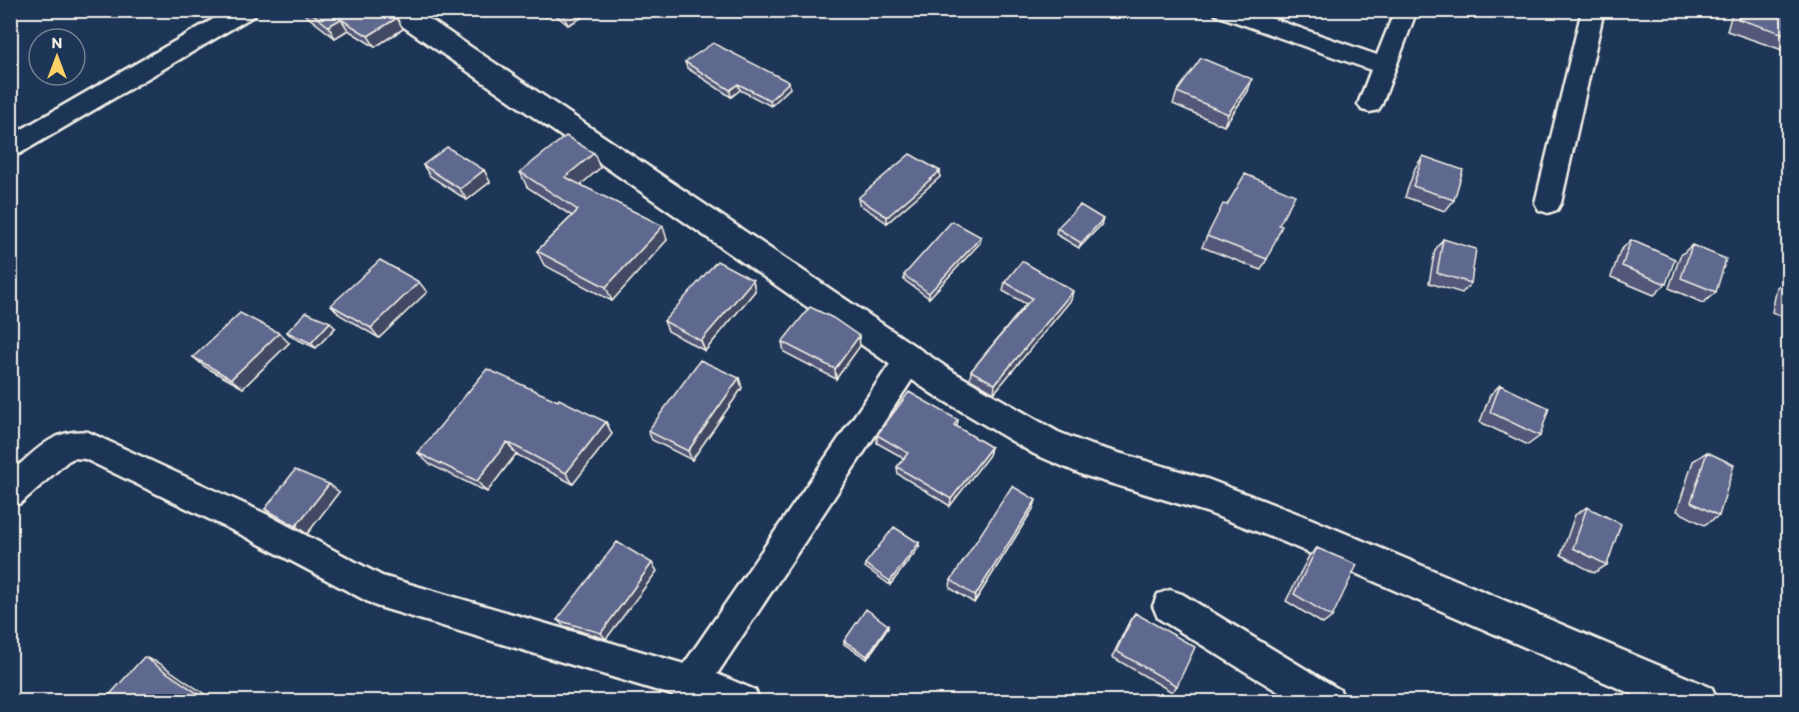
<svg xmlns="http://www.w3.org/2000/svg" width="1799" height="712" font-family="Itim,sans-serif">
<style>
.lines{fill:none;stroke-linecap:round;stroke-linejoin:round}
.street-casing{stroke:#f4f1e8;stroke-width:5}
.secondary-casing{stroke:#f4f1e8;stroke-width:5}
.street{fill:#1d3557;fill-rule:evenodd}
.secondary{fill:#1d3557;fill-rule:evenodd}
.wall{fill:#52597a;stroke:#f4f1e8;stroke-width:1.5}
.shaded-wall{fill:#424863;stroke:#f4f1e8;stroke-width:1.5}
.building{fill:#5f678e;stroke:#f4f1e8;stroke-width:1.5}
</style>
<rect width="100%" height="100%" fill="#1d3557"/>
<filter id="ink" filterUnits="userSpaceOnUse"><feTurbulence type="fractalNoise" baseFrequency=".0167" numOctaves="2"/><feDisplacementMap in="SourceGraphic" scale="12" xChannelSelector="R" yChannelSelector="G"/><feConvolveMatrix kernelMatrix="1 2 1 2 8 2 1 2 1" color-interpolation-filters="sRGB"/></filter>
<g filter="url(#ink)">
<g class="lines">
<defs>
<path id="street" d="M 229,10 L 258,10 L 255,15 L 19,154 L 10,157 L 10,136 Z
M 1213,10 L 1248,10 L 1377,55 L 1395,10 L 1417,10 L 1382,104 L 1378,110 L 1370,112 L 1362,110 L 1358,104 L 1371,70 L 1216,15 Z
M 1582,10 L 1604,10 L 1561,203 L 1557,210 L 1548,213 L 1539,210 L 1535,203 Z
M 909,348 L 919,351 L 923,360 L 919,369 L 717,674 L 755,690 L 760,702 L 695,702 L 376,606 L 244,536 L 85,459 L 74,458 L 68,461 L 21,503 L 10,507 L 10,473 C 35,452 53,428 88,432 L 266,514 L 382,576 L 684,664 L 899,351 Z
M 1170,590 L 1182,594 L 1340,690 L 1345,702 L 1295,702 L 1158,618 L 1153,606 L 1158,594 Z"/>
<path id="secondary" d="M 384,10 L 416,10 L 955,373 L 1058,432 L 1088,444 L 1207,479 L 1309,518 L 1712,688 L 1718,702 L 1650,702 L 1284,542 L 1206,512 L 1083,475 L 1034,454 L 931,393 L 388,16 Z"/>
</defs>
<!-- street casing -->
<use href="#street" class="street-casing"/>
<!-- secondary casing -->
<use href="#secondary" class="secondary-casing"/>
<!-- street -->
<use href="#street" class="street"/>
<!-- secondary -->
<use href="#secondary" class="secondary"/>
</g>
<!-- wall -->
<path class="wall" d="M 299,10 L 387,10 L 403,29 L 375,47 L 348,30 L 335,38 Z
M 534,10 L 596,10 L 568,25 L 552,12 L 546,17 Z
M 1256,10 L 1286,10 L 1281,19 Z
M 1733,10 L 1788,10 L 1788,52 L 1727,31 Z
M 685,62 L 789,82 L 790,88 L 771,106 L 740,90 L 731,97 L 687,68 Z
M 1248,91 L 1224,126 L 1173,104 L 1177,92 Z
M 594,153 L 600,168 L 580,185 L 667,240 L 612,301 L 544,265 L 537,251 L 572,216 L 527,187 L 520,172 Z
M 1423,156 L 1454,200 L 1445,211 L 1405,197 L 1415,168 Z
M 423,165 L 484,170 L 490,182 L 467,200 L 430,176 Z
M 940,171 L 940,177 L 887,223 L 859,204 L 858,198 Z
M 1101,225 L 1079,248 L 1056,234 L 1057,228 Z
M 1279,225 L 1267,259 L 1261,270 L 1202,247 L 1207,236 Z
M 981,237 L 980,243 L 929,298 L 904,280 L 904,275 Z
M 1443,239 L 1471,283 L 1462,293 L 1429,283 L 1435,250 Z
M 1631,240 L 1666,284 L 1654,295 L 1611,277 L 1620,251 Z
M 1692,245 L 1716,292 L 1703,303 L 1669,288 L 1680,256 Z
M 1788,279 L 1788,319 L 1772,312 L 1777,287 Z
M 753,280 L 755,291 L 705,351 L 668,331 L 664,321 Z
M 1005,282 L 1071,300 L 994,393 L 970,379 L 971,371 L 1026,304 L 1003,291 Z
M 427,292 L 379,338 L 340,315 L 331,305 Z
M 335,328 L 316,348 L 292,337 L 287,332 Z
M 782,342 L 860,346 L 836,379 L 784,352 Z
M 289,343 L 243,388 L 205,367 L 193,357 Z
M 739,378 L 742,388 L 692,460 L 652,440 L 648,431 Z
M 1500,385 L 1540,436 L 1528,445 L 1480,422 L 1490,395 Z
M 958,420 L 957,427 L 991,447 L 989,455 L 950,506 L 898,474 L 897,467 L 904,458 L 877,443 L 877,435 Z
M 606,422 L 612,434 L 573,484 L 516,454 L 487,492 L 429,464 L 418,453 Z
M 1707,452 L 1719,516 L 1704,525 L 1677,511 L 1693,461 Z
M 339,492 L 307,534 L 276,517 L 265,509 Z
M 1036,500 L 1033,509 L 974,603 L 950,588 L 951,580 Z
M 1587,507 L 1607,565 L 1594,573 L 1561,555 L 1575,515 Z
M 919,547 L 890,585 L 865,567 L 865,564 Z
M 1317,548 L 1332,617 L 1323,624 L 1286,601 L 1309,556 Z
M 657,571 L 606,639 L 564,626 L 557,620 Z
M 1135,613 L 1177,686 L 1172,692 L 1112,657 L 1130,620 Z
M 888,625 L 888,628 L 867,659 L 844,644 L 844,641 Z"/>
<!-- shaded-wall -->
<path class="shaded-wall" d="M 425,10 L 434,10 L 427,15 Z
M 543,10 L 552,10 L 552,12 L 546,17 Z
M 570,10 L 596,10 L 568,25 L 563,14 Z
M 397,18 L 403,29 L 375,47 L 368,36 Z
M 341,19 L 348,30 L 335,38 L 328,26 Z
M 1252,79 L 1248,91 L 1224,126 L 1228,114 Z
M 789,82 L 790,88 L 771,106 L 770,100 Z
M 738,84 L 740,90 L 731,97 L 730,90 Z
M 594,153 L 600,168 L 571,193 L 565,177 Z
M 484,170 L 490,182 L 467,200 L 460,189 Z
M 940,171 L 940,177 L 887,223 L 887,217 Z
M 1103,219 L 1101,225 L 1079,248 L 1081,243 Z
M 663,226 L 667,240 L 612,301 L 606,287 Z
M 981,237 L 980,243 L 929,298 L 929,293 Z
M 753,280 L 755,291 L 705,351 L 701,341 Z
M 419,282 L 427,292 L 379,338 L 371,328 Z
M 1073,291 L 1071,300 L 994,393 L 995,384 Z
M 330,322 L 335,328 L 316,348 L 311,343 Z
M 279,333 L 289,343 L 243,388 L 231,379 Z
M 859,336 L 860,346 L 836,379 L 835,369 Z
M 739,378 L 742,388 L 692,460 L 688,451 Z
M 606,422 L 612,434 L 573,484 L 566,473 Z
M 507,442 L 516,454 L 487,492 L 477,481 Z
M 991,447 L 989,455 L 950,506 L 951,499 Z
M 329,484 L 339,492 L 307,534 L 296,526 Z
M 1036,500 L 1033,509 L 974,603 L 975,596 Z
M 919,543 L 919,547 L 890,585 L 890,581 Z
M 652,563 L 657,571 L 606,639 L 601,633 Z
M 888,625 L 888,628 L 867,659 L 867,656 Z
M 144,657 L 159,663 L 216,702 L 210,702 Z"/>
<!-- building -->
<path class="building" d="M 308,10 L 387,10 L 397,18 L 368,36 L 341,19 L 328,26 Z
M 560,10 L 570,10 L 563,14 Z
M 1741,10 L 1788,10 L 1788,35 L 1738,19 Z
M 713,43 L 789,82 L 770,100 L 738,84 L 730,90 L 685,62 Z
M 1201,58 L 1252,79 L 1228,114 L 1177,92 Z
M 566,136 L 594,153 L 565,177 L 663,226 L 606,287 L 537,251 L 578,210 L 520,172 Z
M 447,147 L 484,170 L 460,189 L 423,165 Z
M 910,154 L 940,171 L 887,217 L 858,198 Z
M 1423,156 L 1463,170 L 1454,200 L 1413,186 Z
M 1245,174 L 1295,195 L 1279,225 L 1282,226 L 1267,259 L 1207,236 L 1223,204 L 1227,205 Z
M 1080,205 L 1103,219 L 1081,243 L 1057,228 Z
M 952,221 L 981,237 L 929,293 L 904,275 Z
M 1443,239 L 1476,249 L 1471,283 L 1437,273 Z
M 1631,240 L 1675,259 L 1666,284 L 1622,266 Z
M 1692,245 L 1726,259 L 1716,292 L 1681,278 Z
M 380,260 L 419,282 L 371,328 L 331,305 Z
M 717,261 L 753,280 L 701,341 L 664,321 Z
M 1022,261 L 1073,291 L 995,384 L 971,371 L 1032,298 L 1005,282 Z
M 1788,288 L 1788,302 L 1786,301 Z
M 810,307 L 833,318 L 859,336 L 835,369 L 782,342 Z
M 306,312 L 330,322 L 311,343 L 287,332 Z
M 240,313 L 279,333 L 231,379 L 193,357 Z
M 700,360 L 739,378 L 688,451 L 648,431 Z
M 487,369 L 558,401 L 559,399 L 606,422 L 566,473 L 507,442 L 477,481 L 418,453 Z
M 1500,385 L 1549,408 L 1540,436 L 1490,412 Z
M 909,392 L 958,420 L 954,425 L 991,447 L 951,499 L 897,467 L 908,453 L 877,435 Z
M 1707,452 L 1734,465 L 1719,516 L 1691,502 Z
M 295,470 L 329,484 L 296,526 L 265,509 Z
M 1012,486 L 1036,500 L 975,596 L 951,580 Z
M 1587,507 L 1621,524 L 1607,565 L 1573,548 Z
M 894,527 L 919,543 L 890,581 L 865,564 Z
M 617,542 L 652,563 L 601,633 L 557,620 Z
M 1317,548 L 1357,565 L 1332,617 L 1294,594 Z
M 866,609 L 888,625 L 867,656 L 844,641 Z
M 1135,613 L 1195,647 L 1177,686 L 1116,651 Z
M 144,657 L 210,702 L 103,702 Z"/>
</g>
<!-- margin -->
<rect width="1799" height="712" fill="none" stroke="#1d3557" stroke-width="36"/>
<rect x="18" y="18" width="1763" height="676" fill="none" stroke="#f4f1e8" stroke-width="2" filter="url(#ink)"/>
<!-- north arrow -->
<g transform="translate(57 57)"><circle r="28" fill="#1d3557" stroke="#738091" stroke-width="1.5"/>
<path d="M0-4.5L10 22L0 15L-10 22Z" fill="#ffd166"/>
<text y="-9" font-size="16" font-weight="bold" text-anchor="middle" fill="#f4f1e8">N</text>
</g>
</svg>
